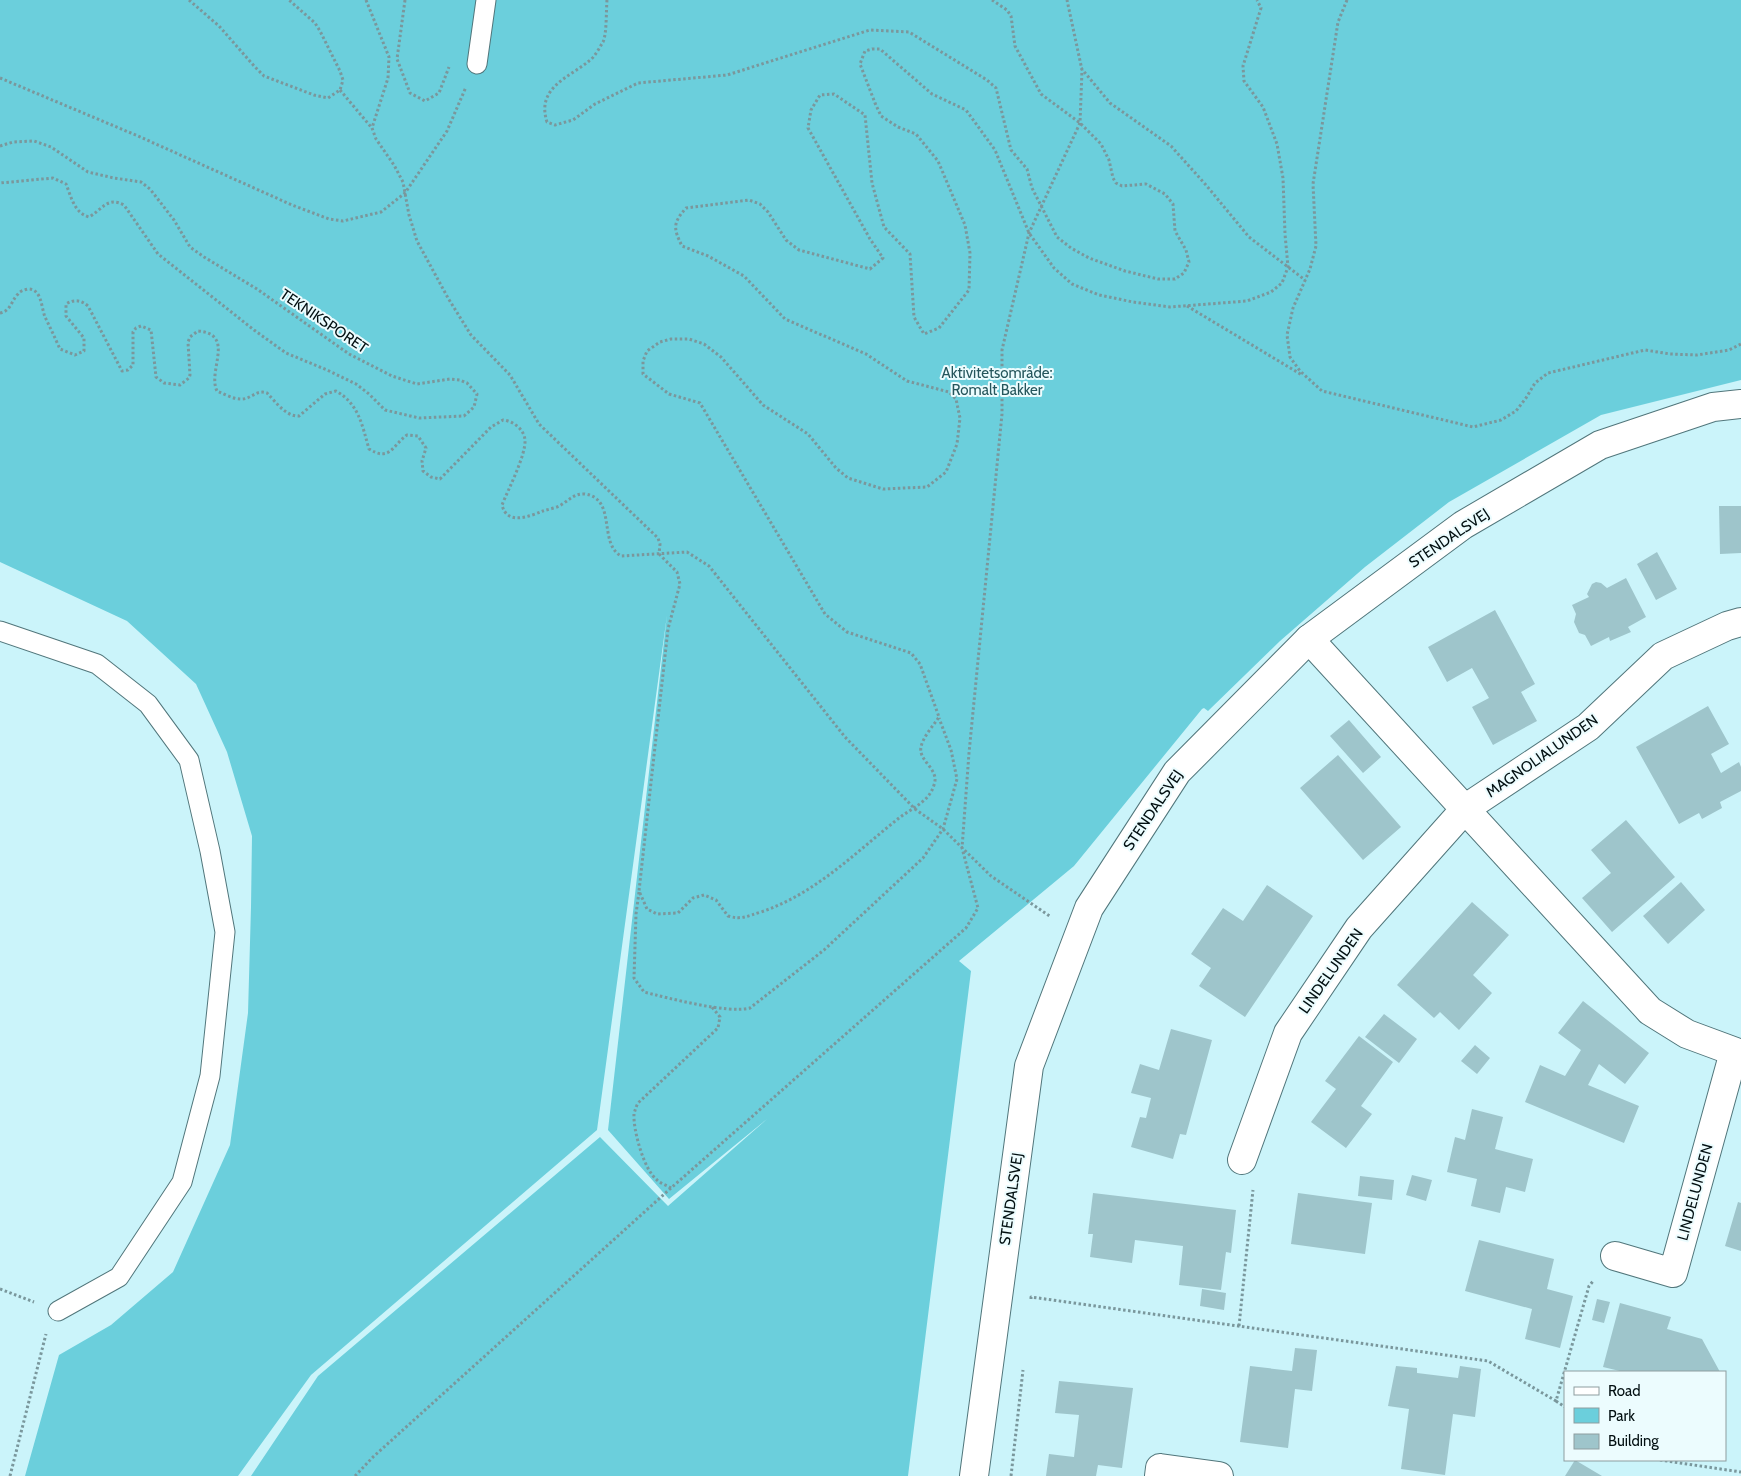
<svg xmlns="http://www.w3.org/2000/svg" width="1741" height="1476" font-family="Cabin,sans-serif">
<style>
.green{fill:#6bcfdc}
.building{fill:#9ec5cb}
.lines{fill:none;stroke-linecap:round;stroke-linejoin:round}
.service-casing{stroke:#51767b;stroke-width:21}
.minor-casing{stroke:#51767b;stroke-width:30}
.tertiary-casing{stroke:#51767b;stroke-width:30}
.path{stroke:#7a979c;stroke-width:3;stroke-dasharray:2.5 2.5;stroke-linecap:butt}
.service{stroke:#fff;stroke-width:19}
.minor{stroke:#fff;stroke-width:28}
.tertiary{stroke:#fff;stroke-width:28}
.labels{text-anchor:middle;stroke-width:4;stroke-linejoin:round;paint-order:stroke}
.street-label{font-size:15px;fill:#020f11;stroke:#ecfcfe}
.park-label{font-size:15px;fill:#25565c;stroke:#ecfcfe}
</style>
<rect width="100%" height="100%" fill="#cbf4fa"/>
<!-- green -->
<path class="green" d="M 0,0 L 1741,0 L 1741,380 L 1601,415 L 1449,502 L 1365,567 L 1280,641 L 1208,711 L 1204,708 L 1202,709 L 1074,866 L 959,961 L 971,971 L 908,1476 L 251,1476 L 318,1376 L 600,1137 L 668,1206 L 767,1119 L 669,1199 L 608,1130 L 667,615 L 597,1130 L 311,1375 L 238,1476 L 25,1476 L 59,1355 L 111,1325 L 173,1272 L 230,1145 L 248,1013 L 251,907 L 252,836 L 227,752 L 196,684 L 127,621 L 0,562 Z"/>
<!-- building -->
<path class="building" d="M 1719,506 L 1741,506 L 1741,553 L 1720,554 Z
M 1657,552 L 1677,589 L 1656,600 L 1637,564 Z
M 1626,578 L 1646,617 L 1628,627 L 1631,632 L 1610,641 L 1609,637 L 1591,646 L 1585,635 L 1579,633 L 1574,622 L 1576,614 L 1572,605 L 1589,597 L 1587,594 L 1592,584 L 1596,582 L 1601,583 L 1607,588 Z
M 1495,610 L 1535,684 L 1521,692 L 1537,721 L 1493,745 L 1472,707 L 1489,698 L 1472,668 L 1447,682 L 1428,647 Z
M 1708,706 L 1729,744 L 1711,754 L 1721,773 L 1739,762 L 1741,767 L 1741,791 L 1720,802 L 1722,808 L 1702,819 L 1699,813 L 1679,824 L 1636,747 Z
M 1349,720 L 1381,757 L 1363,773 L 1330,736 Z
M 1338,755 L 1401,827 L 1363,860 L 1300,788 Z
M 1626,820 L 1675,877 L 1612,932 L 1582,898 L 1611,873 L 1591,850 Z
M 1681,882 L 1705,910 L 1668,944 L 1643,916 Z
M 1267,885 L 1313,916 L 1245,1017 L 1199,986 L 1211,968 L 1191,954 L 1223,908 L 1243,921 Z
M 1472,902 L 1509,935 L 1473,975 L 1492,993 L 1459,1030 L 1440,1012 L 1434,1018 L 1397,985 Z
M 1583,1001 L 1649,1053 L 1625,1084 L 1599,1064 L 1588,1085 L 1639,1106 L 1624,1143 L 1525,1102 L 1540,1065 L 1565,1076 L 1581,1050 L 1558,1033 Z
M 1384,1014 L 1417,1039 L 1399,1063 L 1365,1037 Z
M 1171,1029 L 1212,1040 L 1186,1135 L 1180,1134 L 1173,1159 L 1131,1147 L 1140,1117 L 1146,1118 L 1151,1098 L 1131,1093 L 1140,1064 L 1159,1070 Z
M 1359,1036 L 1393,1062 L 1361,1106 L 1372,1114 L 1346,1148 L 1311,1122 L 1336,1089 L 1325,1081 Z
M 1475,1045 L 1490,1058 L 1477,1074 L 1461,1061 Z
M 1472,1109 L 1503,1117 L 1495,1149 L 1533,1159 L 1525,1192 L 1506,1187 L 1500,1213 L 1471,1206 L 1477,1179 L 1447,1172 L 1455,1137 L 1465,1140 Z
M 1412,1175 L 1432,1180 L 1426,1201 L 1406,1195 Z
M 1360,1176 L 1394,1180 L 1392,1200 L 1358,1196 Z
M 1093,1193 L 1236,1210 L 1231,1253 L 1226,1252 L 1221,1290 L 1179,1285 L 1183,1246 L 1135,1240 L 1132,1263 L 1090,1257 L 1093,1234 L 1088,1234 Z
M 1298,1193 L 1372,1203 L 1365,1254 L 1291,1244 Z
M 1738,1202 L 1741,1203 L 1741,1251 L 1725,1246 Z
M 1479,1240 L 1554,1259 L 1547,1289 L 1573,1296 L 1560,1348 L 1525,1339 L 1532,1309 L 1465,1291 Z
M 1202,1289 L 1226,1293 L 1224,1310 L 1200,1306 Z
M 1597,1299 L 1610,1302 L 1604,1323 L 1592,1320 Z
M 1620,1303 L 1671,1317 L 1667,1329 L 1702,1339 L 1720,1372 L 1624,1372 L 1603,1367 Z
M 1295,1348 L 1317,1350 L 1312,1391 L 1295,1389 L 1288,1448 L 1240,1442 L 1250,1366 L 1292,1371 Z
M 1396,1366 L 1417,1368 L 1417,1373 L 1458,1378 L 1460,1366 L 1481,1369 L 1475,1417 L 1453,1414 L 1445,1475 L 1401,1469 L 1409,1409 L 1388,1406 Z
M 1059,1381 L 1133,1388 L 1122,1468 L 1098,1465 L 1096,1476 L 1046,1476 L 1049,1454 L 1074,1457 L 1079,1415 L 1055,1413 Z
M 1575,1460 L 1602,1476 L 1565,1476 Z"/>
<g class="lines">
<defs>
<path id="service" d="M 477,64 L 486,0
M 0,631 L 97,664 L 148,704 L 189,760 L 210,851 L 225,932 L 210,1076 L 182,1182 L 119,1277 L 58,1311"/>
<path id="minor" d="M 1309,639 L 1650,1011 L 1687,1034 L 1741,1054
M 1242,1160 L 1288,1033 L 1359,928 L 1466,808 L 1588,727 L 1663,656 L 1727,626 L 1741,622
M 1615,1256 L 1673,1273 L 1734,1052
M 1159,1476 L 1160,1468 L 1219,1476"/>
<path id="tertiary" d="M 974,1476 L 1029,1066 L 1089,908 L 1177,772 L 1309,639 L 1463,525 L 1600,445 L 1713,407 L 1741,404"/>
</defs>
<!-- service casing -->
<use href="#service" class="service-casing"/>
<!-- minor casing -->
<use href="#minor" class="minor-casing"/>
<!-- tertiary casing -->
<use href="#tertiary" class="tertiary-casing"/>
<!-- path -->
<path class="path" d="M 189,0 L 219,26 L 255,67 L 264,76 L 314,95 L 328,98 L 340,90 L 343,80 L 340,71 L 320,31 L 315,23 L 289,0
M 366,0 L 389,57 L 388,78 L 372,128 L 376,139 L 394,165 L 403,182 L 409,215 L 417,241 L 448,298 L 471,335 L 510,375 L 539,424 L 658,538 L 660,544 L 659,554
M 405,0 L 397,59 L 410,93 L 425,101 L 439,93 L 449,67
M 607,0 C 606,11 607,33 603,42 C 599,48 595,57 589,61 C 568,78 536,88 547,122 L 555,125 L 573,120 L 595,104 L 638,83 L 727,75 L 870,30 L 909,32 L 987,80 L 996,88 L 1011,150 L 1027,169 L 1032,188 L 1057,237 L 1071,248 L 1089,258 L 1125,271 L 1158,279 L 1175,279 L 1184,273 L 1189,262 L 1186,250 L 1175,231 L 1173,204 L 1165,194 L 1146,184 L 1122,186 L 1116,183 L 1113,178 L 1109,160 L 1101,144 L 1080,123 L 1041,94 L 1015,46 L 1011,16 L 1007,10 L 992,0
M 1347,0 L 1338,22 L 1313,184 L 1316,246 L 1310,269 L 1293,308 L 1287,335 L 1290,357 L 1300,371 L 1322,391 L 1473,427 L 1501,420 L 1516,411 L 1526,398 L 1535,383 L 1548,373 L 1645,350 L 1670,354 L 1697,355 L 1729,350 L 1741,344
M 1081,68 L 1110,103 L 1171,146 L 1206,185 L 1249,237 L 1305,280
M 0,78 L 138,136 L 292,205 L 329,219 L 343,221 L 381,212 L 405,193 L 447,131 L 466,87
M 340,90 L 371,127
M 0,146 L 13,142 L 34,141 L 51,147 L 88,172 L 114,178 L 141,182 L 150,189 L 174,220 L 190,247 L 204,257 L 257,289 L 349,354 L 392,376 L 417,384 L 450,379 L 460,380 L 467,383 L 477,394 L 474,407 L 464,416 L 419,418 L 385,410 L 369,394 L 356,384 L 327,370 L 286,353 L 254,330 L 158,254 L 124,205 C 107,196 102,210 89,217 C 74,213 71,196 66,184 L 53,178 L 0,183
M 1187,306 L 1302,375
M 0,313 C 11,311 11,301 18,294 C 20,291 24,290 28,289 C 42,289 41,307 45,317 C 50,327 55,338 60,349 L 75,355 L 84,351 L 84,338 L 66,316 L 66,304 C 74,299 81,300 88,306 L 122,371 L 128,370 L 133,365 L 133,332 L 136,328 L 141,326 L 151,330 L 156,377 L 164,383 L 180,385 L 189,378 L 190,375 L 188,342 L 190,337 L 198,331 C 236,334 207,371 217,391 C 224,394 233,399 240,399 C 251,400 256,389 267,393 C 275,401 286,417 299,416 L 325,394 L 336,391 C 359,404 362,425 369,449 C 390,462 392,446 407,435 L 418,436 L 426,448 L 422,461 L 423,471 L 431,477 L 440,479 L 491,427 L 503,420 C 513,421 524,429 525,440 C 526,455 508,490 502,505 C 507,526 530,516 543,511 C 549,509 556,508 561,505 C 569,500 575,493 585,494 C 617,499 598,543 621,556 L 687,552 L 709,566 L 845,737 L 915,809 L 943,829 L 991,876 L 1051,917
M 659,554 L 677,572 L 680,584 L 668,629 L 639,891 L 647,909 L 657,914 L 678,913 L 693,898 L 704,895 L 716,900 L 728,916 C 742,920 747,916 761,912 C 815,894 855,853 899,818 C 912,808 929,802 934,785 C 940,769 918,761 921,747 C 923,737 933,726 939,717 L 920,664 L 911,653 L 847,632 L 825,614 L 700,403 L 669,394 L 643,374 L 643,361 L 647,351 L 660,342 L 671,339 L 689,339 L 704,344 L 721,357 L 763,405 L 808,434 L 836,468 L 848,478 L 883,489 L 927,487 L 946,472 L 957,444 L 960,418 L 956,399 L 949,392 L 907,381 L 866,354 L 785,319 L 744,276 L 708,256 L 682,246 C 673,228 673,223 686,208 L 749,200 L 760,204 L 768,212 L 786,240 L 799,250 L 870,269 L 883,258 L 870,239 L 808,128 L 811,110 L 820,95 L 834,94 L 865,115 L 872,183 L 884,227 L 910,254 L 914,317 L 924,334 L 939,328 L 969,290 L 970,253 L 965,225 L 938,161 L 916,134 L 898,127 L 881,116 L 875,103 L 860,64 L 865,51 L 872,49 L 880,49 L 932,94 L 966,110 L 995,150 L 1029,233 L 1054,268 L 1072,284 L 1099,295 L 1133,302 L 1170,307 L 1247,301 L 1271,292 L 1282,283 L 1288,267 L 1285,234 L 1283,178 L 1277,144 L 1263,107 L 1244,81 L 1243,66 L 1261,8 L 1257,0
M 639,892 L 636,914 L 634,978 L 644,992 C 668,998 728,1014 750,1008 L 824,950 L 923,858 L 943,829 L 957,779 L 951,750 L 939,718
M 671,1188 C 667,1185 661,1184 657,1180 C 644,1170 633,1130 634,1114 C 635,1110 636,1107 638,1103 L 718,1028 L 720,1017 L 712,1007
M 0,1289 L 34,1302
M 1031,1299 L 1031,1297 L 1488,1361 L 1556,1401 L 1589,1286 L 1594,1280
M 1239,1326 L 1253,1190
M 1556,1401 L 1565,1407
M 1660,1460 L 1741,1472
M 10,1476 L 46,1334
M 355,1476 L 373,1457 L 671,1188 L 966,928 L 978,908 L 962,848 L 969,753 L 1002,414 L 1002,350 L 1029,233 L 1080,123 L 1082,70 L 1067,0
M 1011,1476 L 1023,1370"/>
<!-- service -->
<use href="#service" class="service"/>
<!-- minor -->
<use href="#minor" class="minor"/>
<!-- tertiary -->
<use href="#tertiary" class="tertiary"/>
</g>
<g class="labels">
<!-- street labels -->
<g class="street-label">
<text transform="translate(324 321) rotate(34)" y="5">TEKNIKSPORET</text>
<text transform="translate(1449 538) rotate(-34)" y="5">STENDALSVEJ</text>
<text transform="translate(1542 756) rotate(-35)" y="5">MAGNOLIALUNDEN</text>
<text transform="translate(1153 810) rotate(-56)" y="5">STENDALSVEJ</text>
<text transform="translate(1331 971) rotate(-55)" y="5">LINDELUNDEN</text>
<text transform="translate(1695 1192) rotate(-75)" y="5">LINDELUNDEN</text>
<text transform="translate(1011 1199) rotate(-82)" y="5">STENDALSVEJ</text>
</g>
<!-- park labels -->
<g class="park-label">
<text x="997" y="378">Aktivitetsområde:<tspan x="997" dy="17">Romalt Bakker</tspan></text>
</g>
</g>
<!-- legend -->
<rect x="1564" y="1371" width="162" height="90" fill="#ecfcfe" stroke="#8e9d9f"/>
<rect x="1574" y="1387" width="25" height="8" fill="#ffffff" stroke="#8e9d9f"/>
<text x="1608" y="1396" font-size="15" fill="#020f11">Road</text>
<rect x="1574" y="1408" width="25" height="15" fill="#6bcfdc" stroke="#8e9d9f"/>
<text x="1608" y="1421" font-size="15" fill="#020f11">Park</text>
<rect x="1574" y="1434" width="25" height="15" fill="#9ec5cb" stroke="#8e9d9f"/>
<text x="1608" y="1446" font-size="15" fill="#020f11">Building</text>
</svg>
